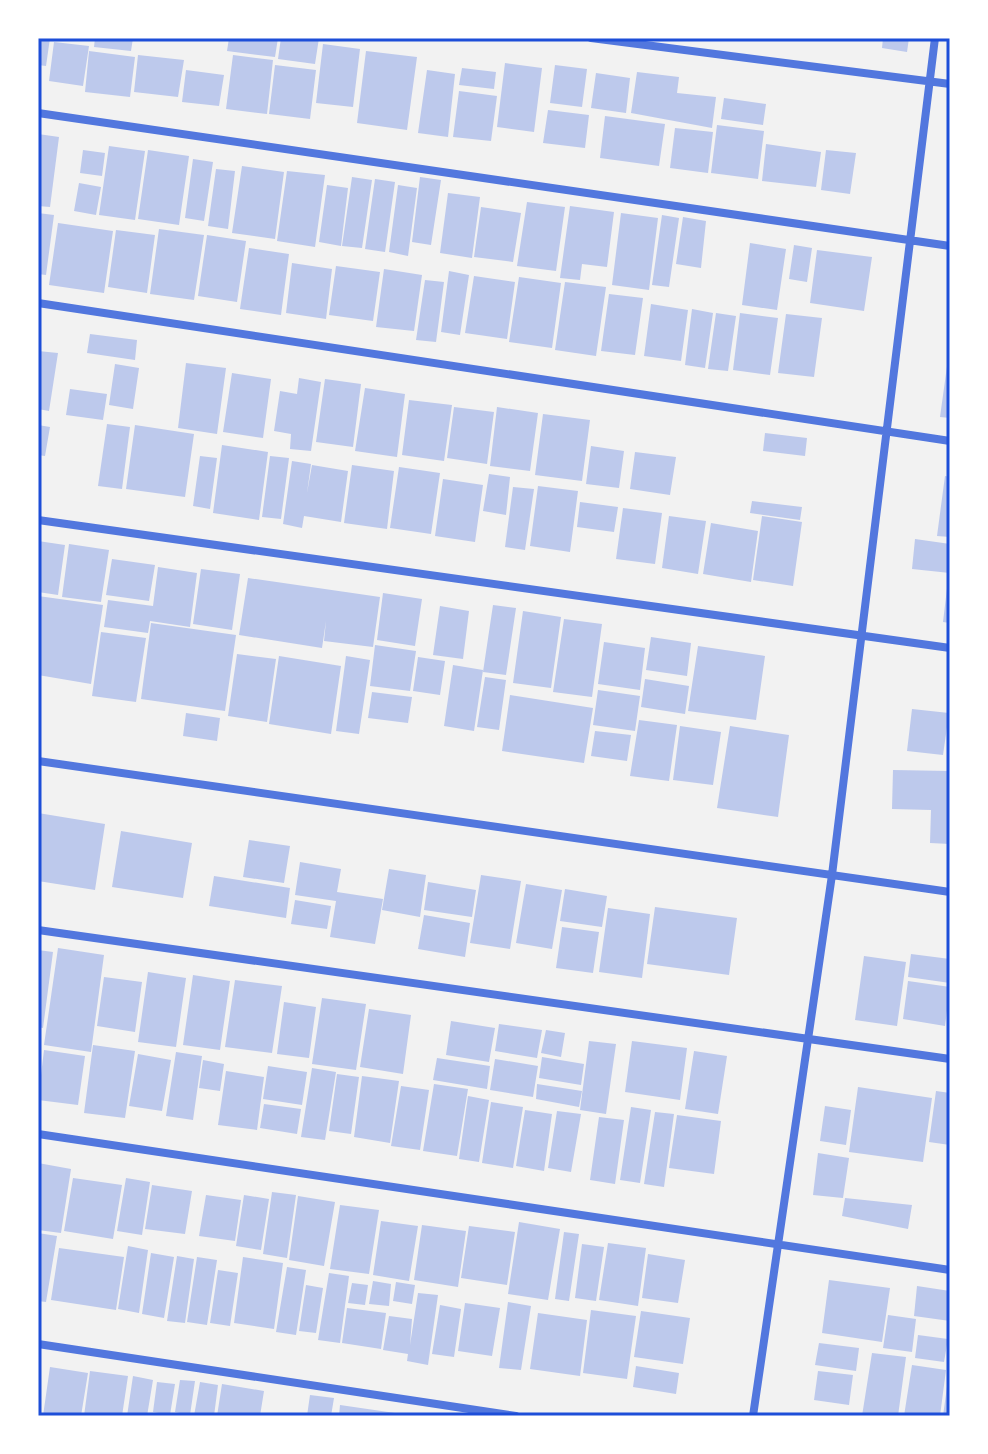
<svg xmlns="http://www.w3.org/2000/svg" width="988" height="1454" font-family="'Sofia Sans Condensed',sans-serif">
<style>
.building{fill:#bdc9ec}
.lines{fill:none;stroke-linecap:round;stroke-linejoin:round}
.minor{stroke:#5277de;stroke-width:8}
.neatline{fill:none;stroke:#1d4ed8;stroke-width:3}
</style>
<rect width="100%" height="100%" fill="#f2f2f2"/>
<!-- building -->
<path class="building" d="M 38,38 L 50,38 L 46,66 L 38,65 Z
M 95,38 L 133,38 L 131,51 L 94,47 Z
M 229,38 L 278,38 L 275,57 L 227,51 Z
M 281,38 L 319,38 L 315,64 L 278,59 Z
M 883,38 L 909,38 L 907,52 L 882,48 Z
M 54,42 L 89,46 L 83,86 L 49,81 Z
M 323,44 L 360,49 L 353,107 L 316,103 Z
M 89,51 L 135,57 L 130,97 L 85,92 Z
M 366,51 L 417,57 L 407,130 L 357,123 Z
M 138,55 L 184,60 L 178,97 L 134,92 Z
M 233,55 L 273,60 L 267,114 L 226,109 Z
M 505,63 L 542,68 L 534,132 L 497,127 Z
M 275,65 L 316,70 L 310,119 L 269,114 Z
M 555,65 L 587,69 L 582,107 L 550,103 Z
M 462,68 L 496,72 L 494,89 L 459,85 Z
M 186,70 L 224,75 L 219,106 L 182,102 Z
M 427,70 L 455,74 L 448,137 L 418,133 Z
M 637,72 L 679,77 L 677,93 L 716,97 L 712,128 L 631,113 Z
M 596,73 L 630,78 L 626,113 L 591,108 Z
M 459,91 L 497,96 L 491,141 L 453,137 Z
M 724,98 L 766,104 L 763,125 L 721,119 Z
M 548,110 L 589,115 L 585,148 L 543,143 Z
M 605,116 L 665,124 L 659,166 L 600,158 Z
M 717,125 L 764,131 L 758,179 L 711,173 Z
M 675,128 L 713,132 L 708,173 L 670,168 Z
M 38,134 L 59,137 L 50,207 L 38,206 Z
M 766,144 L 821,152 L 816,187 L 762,181 Z
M 109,146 L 145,151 L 135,220 L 99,215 Z
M 83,150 L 105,153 L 102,176 L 80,173 Z
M 148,150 L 189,156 L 179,225 L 138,219 Z
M 826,150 L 856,153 L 850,194 L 821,190 Z
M 193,159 L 213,162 L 204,221 L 185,218 Z
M 242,166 L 284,172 L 275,239 L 232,233 Z
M 216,169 L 235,171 L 228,229 L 208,226 Z
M 287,171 L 325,175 L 315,247 L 277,241 Z
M 352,177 L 372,180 L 362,248 L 342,246 Z
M 420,177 L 441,180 L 431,245 L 412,242 Z
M 375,179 L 395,182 L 385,252 L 365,249 Z
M 79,183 L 101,187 L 96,215 L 74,211 Z
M 327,185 L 348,188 L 341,246 L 319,242 Z
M 398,185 L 417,188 L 408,256 L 389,252 Z
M 448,193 L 480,197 L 472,258 L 440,253 Z
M 527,202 L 565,207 L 556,271 L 517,266 Z
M 570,206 L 614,212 L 607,267 L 582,264 L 580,280 L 560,278 Z
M 481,207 L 521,213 L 513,262 L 474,257 Z
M 38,213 L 54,215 L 46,275 L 38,274 Z
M 621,213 L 658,218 L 649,290 L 612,285 Z
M 662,215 L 679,218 L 669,287 L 652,285 Z
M 683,217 L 706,221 L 701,268 L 676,264 Z
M 58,223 L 113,231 L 104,293 L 49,285 Z
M 159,229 L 204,235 L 194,300 L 150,294 Z
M 116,230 L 155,235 L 147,293 L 108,287 Z
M 207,235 L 246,241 L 237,302 L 198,296 Z
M 750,243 L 786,249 L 777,310 L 742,305 Z
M 794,245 L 812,248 L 807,282 L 789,279 Z
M 249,248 L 289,254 L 281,315 L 240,309 Z
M 817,250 L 872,257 L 864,311 L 810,303 Z
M 292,263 L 332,269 L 326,319 L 286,313 Z
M 336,266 L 380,272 L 373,321 L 329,315 Z
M 384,269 L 422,275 L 414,331 L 376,327 Z
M 449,271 L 469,275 L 460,335 L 441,332 Z
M 474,276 L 515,282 L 507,339 L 465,333 Z
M 519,277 L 561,283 L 552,348 L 509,342 Z
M 425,280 L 444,282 L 436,342 L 416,340 Z
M 565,282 L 606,287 L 596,356 L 555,350 Z
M 609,294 L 643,298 L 635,355 L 601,351 Z
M 651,304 L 688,310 L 681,361 L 644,356 Z
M 692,309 L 713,313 L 705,368 L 685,365 Z
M 716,313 L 736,316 L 728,371 L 708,369 Z
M 740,313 L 778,318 L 770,375 L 733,370 Z
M 786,314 L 822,318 L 814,377 L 778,373 Z
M 90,334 L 137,340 L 135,360 L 87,353 Z
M 38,351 L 58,353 L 49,411 L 38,409 Z
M 948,359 L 950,359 L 950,418 L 940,417 Z
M 186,363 L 226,368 L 217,434 L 178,428 Z
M 115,364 L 139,368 L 133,409 L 109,405 Z
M 232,373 L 271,379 L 263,438 L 223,432 Z
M 299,378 L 321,382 L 311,451 L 290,449 L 291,434 L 274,431 L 280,391 L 297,394 Z
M 325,379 L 361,384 L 353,447 L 316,442 Z
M 365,388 L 405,394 L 397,457 L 355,451 Z
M 70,389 L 107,394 L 103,420 L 66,415 Z
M 409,400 L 452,405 L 444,461 L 402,455 Z
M 454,407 L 494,412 L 487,464 L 447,458 Z
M 497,407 L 538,413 L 530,471 L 490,466 Z
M 543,414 L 590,420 L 582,481 L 535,475 Z
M 107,424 L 130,427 L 122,489 L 98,486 Z
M 38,425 L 50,427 L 45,456 L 38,455 Z
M 135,425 L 194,434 L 185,497 L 126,489 Z
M 765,433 L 807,438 L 805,456 L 763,451 Z
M 222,445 L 268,452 L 259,520 L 213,513 Z
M 591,446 L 624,451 L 619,488 L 586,484 Z
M 635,452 L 676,457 L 670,495 L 630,489 Z
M 200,456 L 217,458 L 210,509 L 193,506 Z
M 270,456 L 289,458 L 281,519 L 262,517 Z
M 292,461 L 311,464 L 307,493 L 312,465 L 348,471 L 341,522 L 304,516 L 302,528 L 283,524 Z
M 352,465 L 394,471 L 387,529 L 344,523 Z
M 399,467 L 440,473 L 431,534 L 390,528 Z
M 489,474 L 510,477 L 506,515 L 483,511 Z
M 945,476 L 950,477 L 950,537 L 937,536 Z
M 443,479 L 483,485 L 475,542 L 435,536 Z
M 538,486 L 578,491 L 570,552 L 530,546 Z
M 513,487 L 534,489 L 525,550 L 505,547 Z
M 752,501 L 802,507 L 800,520 L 750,513 Z
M 580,502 L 618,507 L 614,532 L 577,527 Z
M 623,508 L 662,513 L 655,564 L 616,559 Z
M 669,516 L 706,521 L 698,574 L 662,568 Z
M 762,516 L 802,522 L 793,586 L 753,580 Z
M 711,523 L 758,531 L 751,582 L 703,574 Z
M 915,539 L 950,544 L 950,573 L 912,569 Z
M 38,541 L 65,545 L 58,595 L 38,592 Z
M 69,544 L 109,550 L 101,602 L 62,597 Z
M 112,559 L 155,565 L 149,601 L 106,595 Z
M 158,567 L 197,573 L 190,627 L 150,621 L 148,633 L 104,627 L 108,600 L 153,606 Z
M 201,569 L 240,574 L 232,630 L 193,624 Z
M 248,578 L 380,597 L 373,647 L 324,641 L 326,621 L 322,648 L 239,635 Z
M 948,580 L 950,580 L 950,623 L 943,622 Z
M 383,593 L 422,599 L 415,646 L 377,640 Z
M 38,596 L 103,605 L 91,684 L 38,675 Z
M 493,605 L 516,608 L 506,675 L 483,672 Z
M 440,606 L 469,611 L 463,659 L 433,655 Z
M 523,611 L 561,617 L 551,688 L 513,683 Z
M 564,619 L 602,624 L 592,697 L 553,692 Z
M 151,623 L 236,635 L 225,711 L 141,699 Z
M 101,632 L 146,638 L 136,702 L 92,696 Z
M 651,637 L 691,643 L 687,676 L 646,670 Z
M 604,642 L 645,648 L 640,690 L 598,684 Z
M 375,645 L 416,651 L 410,691 L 370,686 Z
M 698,646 L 765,656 L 756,720 L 688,711 Z
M 237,654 L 276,659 L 267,722 L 228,716 Z
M 279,656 L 341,666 L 331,734 L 269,724 Z
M 346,656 L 370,660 L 359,734 L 336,731 Z
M 418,657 L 445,661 L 440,695 L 413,691 Z
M 453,665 L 483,670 L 474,731 L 444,726 Z
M 485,677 L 506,680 L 499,730 L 477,727 Z
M 645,679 L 689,686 L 685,714 L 641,707 Z
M 598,690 L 640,696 L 635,731 L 593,725 Z
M 372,692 L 412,697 L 408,723 L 368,718 Z
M 510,695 L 593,708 L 584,763 L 502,751 Z
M 912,709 L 949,713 L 943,755 L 907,751 Z
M 186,713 L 220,718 L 217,741 L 183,736 Z
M 639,720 L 677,725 L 669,781 L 630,776 Z
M 680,726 L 721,732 L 713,785 L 673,780 Z
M 730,726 L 789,735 L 778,817 L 717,808 Z
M 595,731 L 631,735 L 627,761 L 591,756 Z
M 893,770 L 950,771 L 950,844 L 930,843 L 931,810 L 892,809 Z
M 38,813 L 105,824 L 95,890 L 38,881 Z
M 121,831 L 192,843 L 183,898 L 112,887 Z
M 249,840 L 290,846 L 284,883 L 243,877 Z
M 300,862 L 341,869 L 337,892 L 383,899 L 375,944 L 330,937 L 336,901 L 295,895 Z
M 389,869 L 426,875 L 420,917 L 382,910 Z
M 481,875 L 521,881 L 510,949 L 470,943 Z
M 214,876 L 290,888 L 286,918 L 209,906 Z
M 428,882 L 476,890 L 472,917 L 424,910 Z
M 526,884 L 562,890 L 552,949 L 516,943 Z
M 565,889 L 607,896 L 602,927 L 560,921 Z
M 295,900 L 331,906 L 327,929 L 291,924 Z
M 655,907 L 737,918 L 729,975 L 647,964 Z
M 608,908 L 650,914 L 642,978 L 599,972 Z
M 424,915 L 470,923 L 465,957 L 418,949 Z
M 562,927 L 599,932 L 593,973 L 556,968 Z
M 58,948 L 104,955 L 91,1052 L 44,1045 Z
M 38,950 L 53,952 L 43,1028 L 38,1027 Z
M 911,954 L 950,959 L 950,983 L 908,977 Z
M 864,956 L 906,962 L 897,1026 L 855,1020 Z
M 148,972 L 186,978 L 176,1047 L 138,1042 Z
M 193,975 L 230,981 L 220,1050 L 183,1045 Z
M 104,977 L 142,982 L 135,1032 L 97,1026 Z
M 235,980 L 282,986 L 272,1053 L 225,1047 Z
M 908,981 L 950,987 L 945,1026 L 903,1019 Z
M 322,998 L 366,1004 L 356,1070 L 312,1064 Z
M 284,1002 L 316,1007 L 309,1058 L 277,1054 Z
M 369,1009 L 411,1015 L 403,1074 L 360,1067 Z
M 451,1021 L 495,1028 L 489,1062 L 446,1055 Z
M 499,1024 L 542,1030 L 537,1058 L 495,1051 Z
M 546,1030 L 565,1033 L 561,1057 L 541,1053 Z
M 589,1041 L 616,1044 L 606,1114 L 580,1110 Z
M 632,1041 L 687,1048 L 680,1100 L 625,1092 Z
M 93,1045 L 135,1051 L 125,1118 L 84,1113 Z
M 44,1050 L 85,1056 L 78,1105 L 38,1100 Z
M 694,1051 L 727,1056 L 718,1114 L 685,1109 Z
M 176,1052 L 202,1056 L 193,1120 L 166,1116 Z
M 138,1054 L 171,1060 L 162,1111 L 129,1106 Z
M 542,1057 L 584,1064 L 581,1085 L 539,1078 Z
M 437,1058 L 490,1066 L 487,1089 L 433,1080 Z
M 495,1059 L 538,1066 L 533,1097 L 490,1090 Z
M 203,1060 L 224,1064 L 220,1091 L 199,1088 Z
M 268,1066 L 307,1072 L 302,1105 L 263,1099 Z
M 312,1068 L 336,1072 L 325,1140 L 301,1137 Z
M 226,1071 L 264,1077 L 257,1130 L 218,1125 Z
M 337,1074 L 359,1077 L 351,1134 L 329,1131 Z
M 362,1076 L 399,1081 L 390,1143 L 354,1137 Z
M 434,1084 L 468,1089 L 457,1156 L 423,1151 Z
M 537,1084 L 582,1091 L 579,1107 L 536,1099 Z
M 401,1086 L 429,1090 L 420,1150 L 391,1146 Z
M 858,1087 L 932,1098 L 923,1162 L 849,1152 Z
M 936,1091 L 950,1093 L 950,1145 L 929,1142 Z
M 468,1096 L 489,1100 L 479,1162 L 459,1159 Z
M 491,1102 L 523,1107 L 513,1168 L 482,1163 Z
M 264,1104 L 301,1109 L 297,1134 L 260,1128 Z
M 825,1106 L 851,1110 L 846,1145 L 820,1141 Z
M 631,1107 L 651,1110 L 640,1183 L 620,1180 Z
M 525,1110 L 552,1114 L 544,1171 L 516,1166 Z
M 557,1111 L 581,1114 L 571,1172 L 548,1168 Z
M 655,1112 L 674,1114 L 664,1187 L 644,1184 Z
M 677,1115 L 721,1121 L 714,1174 L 669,1168 Z
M 599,1117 L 624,1120 L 615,1184 L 590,1180 Z
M 818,1153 L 849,1158 L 843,1198 L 813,1195 Z
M 38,1163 L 71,1169 L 61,1233 L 38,1230 Z
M 73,1178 L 122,1185 L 113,1239 L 64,1231 Z
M 126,1178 L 150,1182 L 142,1235 L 117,1231 Z
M 152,1185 L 192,1191 L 185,1234 L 145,1229 Z
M 272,1192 L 296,1195 L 287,1258 L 263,1254 Z
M 206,1195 L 241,1200 L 235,1241 L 199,1236 Z
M 244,1195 L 269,1199 L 261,1250 L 236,1246 Z
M 298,1196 L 335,1202 L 324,1266 L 289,1260 Z
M 845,1198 L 912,1205 L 908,1229 L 842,1216 Z
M 340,1205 L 379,1210 L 369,1274 L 330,1269 Z
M 381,1221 L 418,1226 L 409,1281 L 373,1275 Z
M 519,1222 L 560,1229 L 548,1300 L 508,1294 Z
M 422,1225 L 466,1231 L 458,1287 L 414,1280 Z
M 469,1226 L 515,1232 L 507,1285 L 461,1278 Z
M 564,1232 L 579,1234 L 569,1301 L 555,1299 Z
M 38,1233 L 57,1236 L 46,1302 L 38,1301 Z
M 608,1243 L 646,1248 L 638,1306 L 599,1300 Z
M 582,1244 L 604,1247 L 596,1301 L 575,1298 Z
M 128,1246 L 148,1250 L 139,1313 L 118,1309 Z
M 59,1248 L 124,1257 L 116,1310 L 51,1300 Z
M 151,1253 L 174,1257 L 164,1318 L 142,1314 Z
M 648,1254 L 685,1260 L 678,1303 L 642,1298 Z
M 177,1256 L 194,1259 L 185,1323 L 167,1321 Z
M 197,1257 L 217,1260 L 207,1325 L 187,1322 Z
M 243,1257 L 283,1263 L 274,1329 L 234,1323 Z
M 287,1267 L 306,1270 L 296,1335 L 276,1332 Z
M 218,1270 L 238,1273 L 230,1326 L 210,1323 Z
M 329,1273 L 349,1276 L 340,1343 L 318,1340 Z
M 829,1280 L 890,1288 L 882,1342 L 822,1333 Z
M 373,1281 L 391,1284 L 389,1306 L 369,1304 Z
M 396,1282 L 415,1285 L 412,1304 L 393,1301 Z
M 352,1283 L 368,1285 L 365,1305 L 348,1303 Z
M 306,1285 L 323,1288 L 316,1333 L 299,1331 Z
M 917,1286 L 950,1291 L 950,1321 L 914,1316 Z
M 418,1293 L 438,1295 L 428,1365 L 407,1361 L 408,1354 L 383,1350 L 389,1316 L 412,1319 L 410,1345 Z
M 508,1302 L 531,1306 L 521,1370 L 499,1368 Z
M 465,1303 L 500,1308 L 492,1356 L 458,1351 Z
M 440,1305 L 461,1309 L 454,1357 L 432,1354 Z
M 347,1308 L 386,1313 L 381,1349 L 342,1343 Z
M 591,1310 L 636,1316 L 627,1379 L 583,1373 Z
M 641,1311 L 690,1318 L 683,1364 L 634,1357 Z
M 538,1313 L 587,1320 L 580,1376 L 530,1369 Z
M 888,1315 L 916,1319 L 912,1352 L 883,1348 Z
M 918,1335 L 948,1339 L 944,1362 L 915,1358 Z
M 819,1343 L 859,1348 L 856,1371 L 815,1365 Z
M 872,1353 L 906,1357 L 898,1416 L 862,1416 Z
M 912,1365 L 946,1370 L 940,1416 L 904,1416 Z
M 636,1366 L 679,1373 L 676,1394 L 633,1387 Z
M 50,1367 L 88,1373 L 81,1416 L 43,1416 Z
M 90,1371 L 128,1376 L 122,1416 L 84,1416 Z
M 818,1371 L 853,1375 L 849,1405 L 814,1400 Z
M 133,1376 L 153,1380 L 147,1416 L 127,1416 Z
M 948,1379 L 950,1416 L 943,1416 Z
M 180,1380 L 195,1381 L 190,1415 L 175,1412 Z
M 157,1382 L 175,1384 L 170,1415 L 153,1412 Z
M 200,1382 L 218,1385 L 214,1416 L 194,1416 Z
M 222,1384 L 264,1391 L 260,1416 L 217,1416 Z
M 310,1395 L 334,1398 L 331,1416 L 307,1416 Z
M 340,1405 L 402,1414 L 402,1416 L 339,1416 Z"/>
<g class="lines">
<!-- minor -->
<path class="minor" d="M 591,38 L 950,84
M 38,113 L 950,246
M 38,303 L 950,441
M 38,520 L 950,648
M 38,761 L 950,892
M 38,930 L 950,1059
M 38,1134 L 950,1270
M 38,1344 L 516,1416
M 753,1416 L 832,875 L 935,38"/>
</g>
<!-- border -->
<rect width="988" height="1454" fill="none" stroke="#ffffff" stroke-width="80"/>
<rect x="40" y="40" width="908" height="1374" class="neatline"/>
</svg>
